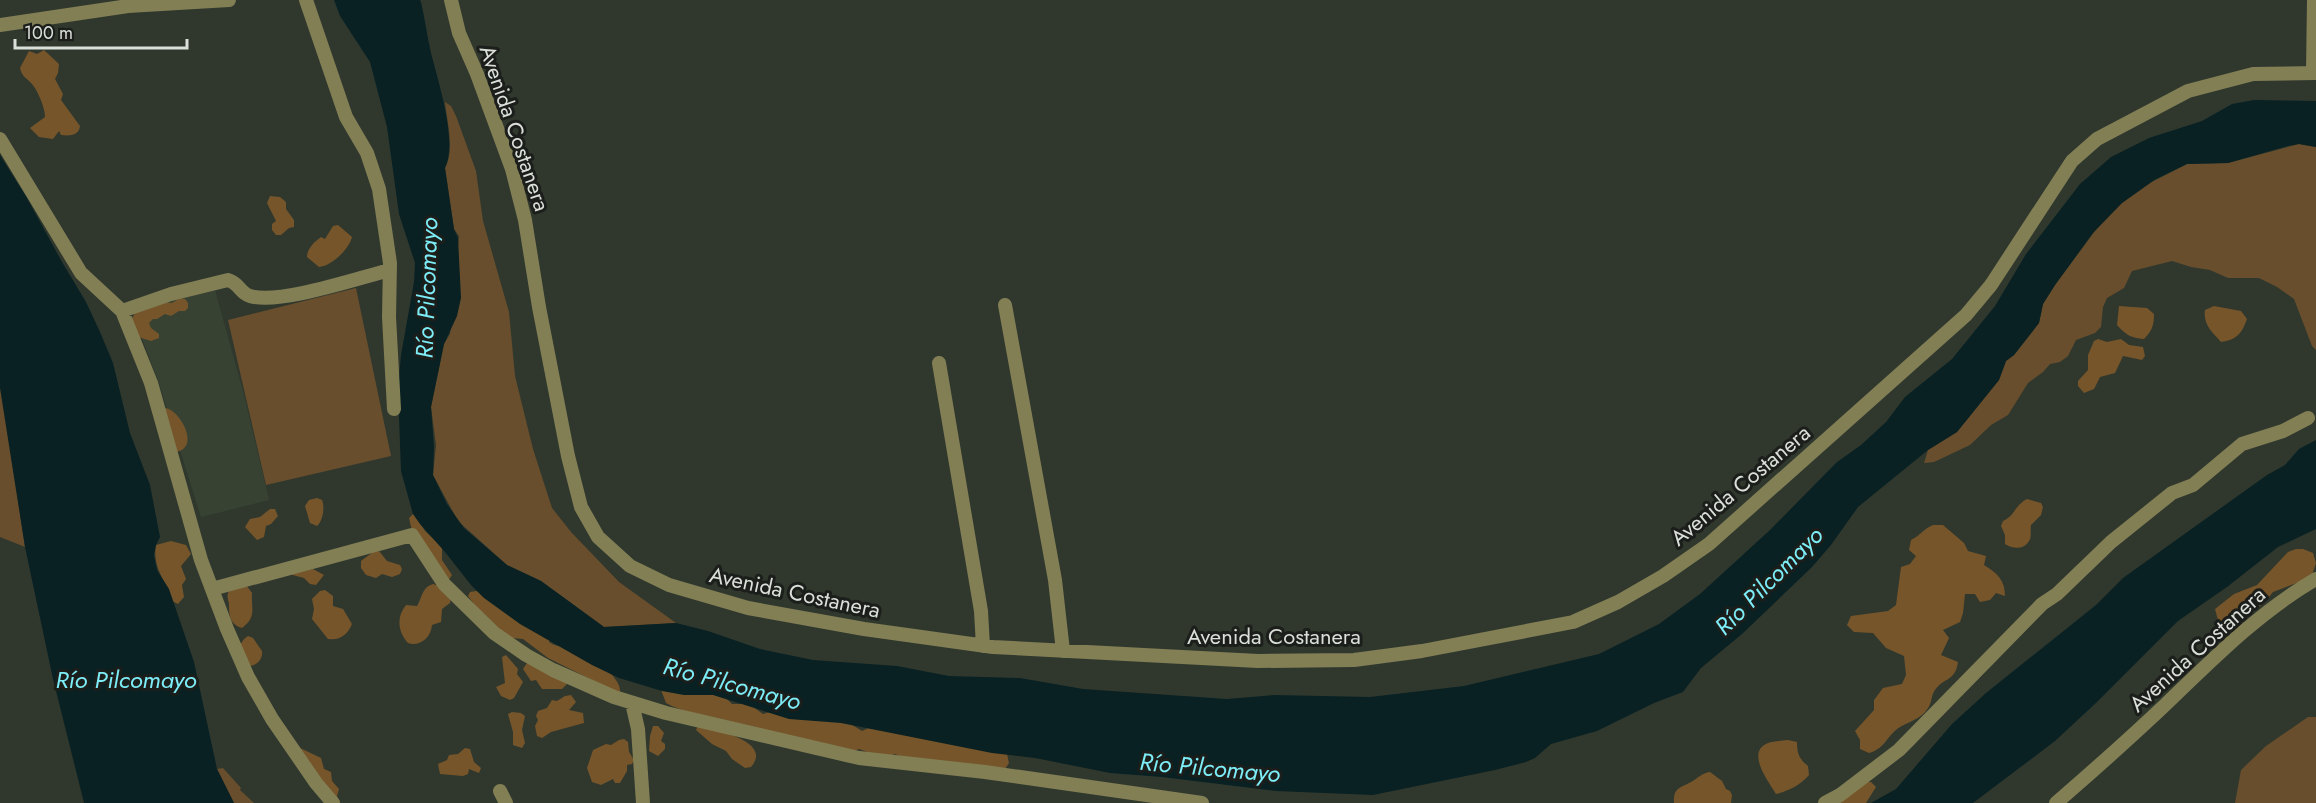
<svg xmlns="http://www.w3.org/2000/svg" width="2316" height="803" font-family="Jost,sans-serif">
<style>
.built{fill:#374233}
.green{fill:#684e2c}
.forest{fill:#76552a}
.water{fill:#092123}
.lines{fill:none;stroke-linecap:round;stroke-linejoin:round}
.minor{stroke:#827f55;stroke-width:14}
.labels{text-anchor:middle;stroke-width:6;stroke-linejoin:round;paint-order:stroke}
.street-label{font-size:22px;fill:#dadfd9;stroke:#1b1e1a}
.water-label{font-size:24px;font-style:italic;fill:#7dedf8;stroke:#1b1e1a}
</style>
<rect width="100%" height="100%" fill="#30382e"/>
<!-- built -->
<path class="built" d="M 215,290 L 244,395 L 269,500 L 201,517 L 158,380 L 132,313 L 168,299 Z"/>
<!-- green -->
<path class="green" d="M 445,102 L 451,106 L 456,116 L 476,171 L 483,221 L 509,312 L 515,376 L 533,449 L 552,508 L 571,532 L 619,582 L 676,623 L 604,627 L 541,581 L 507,565 L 458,521 L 433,475 L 436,445 L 431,407 L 444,344 L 450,334 L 459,236 L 454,229 L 445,168 C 455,149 447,122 445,102 Z
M 2299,144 L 2316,147 L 2316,350 L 2312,346 L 2294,299 L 2277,287 L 2259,278 L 2228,278 L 2210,270 L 2191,267 L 2172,261 L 2132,271 L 2124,288 L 2107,298 L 2103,307 L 2101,327 L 2095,333 L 2076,340 L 2068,356 L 2060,362 L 2050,364 L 2043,372 L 2028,383 L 2008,415 L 1991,425 L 1970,445 L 1934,462 L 1924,463 L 1928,450 L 1957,432 L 1999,380 L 2006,361 L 2014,355 L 2039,323 L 2043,304 L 2055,285 L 2103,220 L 2122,203 L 2152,182 L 2187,164 L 2228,163 Z
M 356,288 L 391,456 L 266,485 L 228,320 Z
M 0,388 L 2,392 L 25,547 L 0,537 Z
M 2308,717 L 2316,717 L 2316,803 L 2235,803 L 2241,770 L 2266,746 Z
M 223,768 L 241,788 L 240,790 L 254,803 L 234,803 L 217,769 Z"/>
<!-- forest -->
<path class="forest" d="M 44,50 L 59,64 L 58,73 L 55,79 L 63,94 L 61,100 L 80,126 C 79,136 69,136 61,135 L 59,131 L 53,139 L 39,137 L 30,128 L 45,117 C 45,108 38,91 32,84 C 27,78 22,77 20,68 L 29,51 L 37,54 Z
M 270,196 L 280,197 L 286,202 L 286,209 L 294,220 L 294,227 L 289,228 L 281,235 L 276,235 L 272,230 L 272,224 L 276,221 L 267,203 Z
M 338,225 L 352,237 C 349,249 332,266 319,267 L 307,257 C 307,249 314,242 321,237 L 325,239 L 333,226 Z
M 180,298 L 185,299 L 188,303 L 188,308 L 185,311 L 179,311 L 171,316 L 165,314 L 157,319 L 153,319 L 149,323 L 151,328 L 159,334 L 159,338 L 151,341 L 138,337 L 130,321 L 136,312 L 145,310 L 162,302 L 172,303 Z
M 2119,306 L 2147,308 L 2154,314 C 2154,325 2152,331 2144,339 C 2131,338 2126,335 2117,325 Z
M 2214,306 L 2241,311 L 2247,319 C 2242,333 2237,340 2221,342 C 2212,332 2203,325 2205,310 Z
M 2098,339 L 2107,342 L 2121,339 L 2129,345 L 2143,347 L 2145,356 L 2142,360 L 2123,356 L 2115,373 L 2100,377 L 2094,389 L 2084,393 L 2078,386 L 2078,381 L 2088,370 L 2088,355 L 2094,341 Z
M 166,408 C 182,412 201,450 174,452 L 164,409 Z
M 317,498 L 322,500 C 325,507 323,521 317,526 L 310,523 L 305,506 L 309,500 Z
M 2027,499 L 2041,503 L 2043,507 L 2041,515 L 2031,525 C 2030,530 2032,537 2029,541 C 2024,550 2012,549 2005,544 L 2005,535 L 2001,526 L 2003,521 C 2015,516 2014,506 2027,499 Z
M 270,509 L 275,509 L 278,516 L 271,524 L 266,526 L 264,537 L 257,540 L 245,527 L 250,519 L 260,517 Z
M 414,513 L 425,531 L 442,547 L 442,560 L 452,575 L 446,584 L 411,527 L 409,518 Z
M 1933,525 L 1943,525 L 1964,543 L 1968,551 L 1986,556 L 1984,565 C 1997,573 2005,580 2005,596 L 1996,593 L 1990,600 L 1980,602 L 1975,594 L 1965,594 L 1963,613 L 1960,622 L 1943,630 L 1949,638 L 1941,655 L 1958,662 C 1955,682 1944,677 1935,690 C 1931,695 1932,703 1928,708 C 1922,719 1907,722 1897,729 C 1886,738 1884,749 1869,753 L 1860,749 L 1860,740 L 1855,731 L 1874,710 L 1874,700 L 1883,688 L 1902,684 L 1906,675 L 1904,656 L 1886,648 L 1873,633 L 1854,632 L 1847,625 L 1851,616 L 1888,611 L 1896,605 L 1901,567 L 1910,564 L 1916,556 L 1909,550 L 1911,540 C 1920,536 1923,529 1933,525 Z
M 171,541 L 186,545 L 191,554 L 181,566 L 186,579 L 182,585 L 184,597 L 178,604 L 172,601 C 166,580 152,568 156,545 Z
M 2296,549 L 2303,549 L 2313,553 L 2316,563 L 2312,575 L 2307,579 L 2273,592 L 2264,603 L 2248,615 L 2233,623 L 2223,624 L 2218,620 L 2215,609 L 2234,594 L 2257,585 L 2288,552 Z
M 379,551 L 387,561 L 400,565 L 402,569 L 400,574 L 392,577 L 382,574 L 376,578 L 366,575 L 361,568 L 361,561 L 373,552 Z
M 313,569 L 324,575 L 316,585 L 310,584 L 304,578 L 289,574 Z
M 244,582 L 252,593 C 251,609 257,617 242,628 C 229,624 229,614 229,603 C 228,601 227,596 228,593 C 230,586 238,584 244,582 Z
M 433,584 L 443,587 L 451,598 L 450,603 L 442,609 L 441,622 L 432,625 C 431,637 421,647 408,643 C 398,632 396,617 406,605 L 417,606 C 422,598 422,587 433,584 Z
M 325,590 L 333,596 L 333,606 L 343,609 L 352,624 C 348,634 340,641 328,639 L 312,619 L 314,609 L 312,599 L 320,591 Z
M 476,591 L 483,593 L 550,637 L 549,642 C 559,649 567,645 577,649 C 590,655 622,677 620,692 L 618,693 L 548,658 L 523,639 L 511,638 L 483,616 L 468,596 L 470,592 Z
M 248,636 L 253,638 L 262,651 C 263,658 258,665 250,666 L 252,672 L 240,645 L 244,639 Z
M 506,655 L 518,669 L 517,674 L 523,682 L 514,698 L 510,700 L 501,696 L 496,687 L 505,683 L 502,657 Z
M 529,660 L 569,682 L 562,689 L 542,689 L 536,680 L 531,681 L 523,669 Z
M 660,687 L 722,694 L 732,704 L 749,704 L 763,714 L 776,710 L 849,723 L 862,731 L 873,726 L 1007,754 L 1009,763 L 1005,769 L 902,757 L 895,754 L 883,758 L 859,749 L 852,752 L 712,718 C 696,713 680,711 666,703 Z
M 571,695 L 576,702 L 569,710 L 583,713 L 584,723 L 551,732 L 542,738 L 537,736 L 535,726 L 538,720 L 536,716 L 538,711 L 547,708 L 552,700 L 557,701 L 565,696 Z
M 512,712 L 521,713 L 525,716 L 522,730 L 525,743 L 522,748 L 513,745 L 513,732 L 508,714 Z
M 653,726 L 658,726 L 664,733 L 661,741 L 665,744 L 665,749 L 658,756 L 649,751 L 650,736 Z
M 698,726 C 713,729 774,741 751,767 L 745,768 L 732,759 L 726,751 L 712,744 L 696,730 Z
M 624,739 L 628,742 L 629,752 L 634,760 L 632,764 L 627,765 L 627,771 L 620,783 L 615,783 L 613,779 L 601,785 L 592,782 L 587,768 L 593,750 L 606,744 L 611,745 L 619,740 Z
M 1788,740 L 1797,742 C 1797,753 1799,759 1808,766 L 1809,775 C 1800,785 1789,791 1776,794 C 1769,782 1745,752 1768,743 C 1773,741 1782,741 1788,740 Z
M 298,747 L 321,758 L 324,769 L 331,772 L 332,781 L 339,789 L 337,796 L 340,803 L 329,803 Z
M 465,748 L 470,749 L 474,762 L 481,768 L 479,773 L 469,769 L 468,774 L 463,776 L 440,774 L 438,764 L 447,760 L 449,755 L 458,754 Z
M 1710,772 L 1722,781 L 1726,789 L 1730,791 L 1732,795 L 1731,803 L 1674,803 C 1673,788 1680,788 1691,782 C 1698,778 1702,773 1710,772 Z
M 1866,782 L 1871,782 L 1876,787 L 1866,803 L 1824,803 Z"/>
<!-- water -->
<path class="water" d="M 334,0 L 420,0 L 421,2 C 425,19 427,36 431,53 C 438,81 458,142 445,168 L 454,229 L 458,238 L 461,298 L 457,316 L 444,344 L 431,407 L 434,447 L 433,475 L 447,504 L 464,528 L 507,565 L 541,581 L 604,627 L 676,623 L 708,631 L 760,649 L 813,660 L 897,666 L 949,676 L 1020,678 L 1083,689 L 1227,699 L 1274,695 L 1370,697 L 1464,686 L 1599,654 L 1659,624 L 1700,594 L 1770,530 L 1837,462 L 1861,445 L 1886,422 L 1905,397 L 1952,359 L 1995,306 L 2026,254 L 2080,184 L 2111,157 L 2149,138 L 2202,121 L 2232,104 L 2254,100 L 2316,101 L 2316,147 L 2299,144 L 2288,146 L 2228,163 L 2187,164 L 2154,180 L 2122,203 L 2093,233 L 2055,285 L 2043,304 L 2039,323 L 2014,355 L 2006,361 L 1999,380 L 1957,432 L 1928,450 L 1858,507 L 1831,545 L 1812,567 L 1742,634 L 1701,668 L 1683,692 L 1654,703 L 1597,731 L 1551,744 L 1535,758 L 1526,762 L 1495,770 L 1373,795 L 1276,791 L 1162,777 L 1110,773 L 1035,758 L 992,753 L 841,723 L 789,719 L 713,695 L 684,695 L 662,691 L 619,678 L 592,665 L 520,624 L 484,598 L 471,585 L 445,552 L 420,524 L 413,514 L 401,471 L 398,389 L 401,355 L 414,282 L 415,263 L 399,214 L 387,127 L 370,62 L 340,16 Z
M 0,155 L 27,198 L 62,262 L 86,302 L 100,332 L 113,363 L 130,433 L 150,485 L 160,537 L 156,545 L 154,555 L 157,570 L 169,589 L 194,662 L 217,769 L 234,803 L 84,803 L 53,679 L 25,547 L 0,388 Z
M 2316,440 L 2316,529 L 2278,547 L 2227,587 L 2178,621 L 2097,702 L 2055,741 L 1973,803 L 1871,803 L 1896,789 L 1952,724 L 1986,693 L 2096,605 L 2123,578 L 2267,475 L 2285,465 L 2299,449 Z"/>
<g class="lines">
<!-- minor -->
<path class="minor" d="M 306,0 L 346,117 L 367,153 L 379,189 L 390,263 L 389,317 L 394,409
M 451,0 L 459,33 L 477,74 L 512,169 L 525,220 L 539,307 L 568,456 L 581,507 L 598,537 L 630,566 L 669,585 L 748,608 L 864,629 L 993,647 L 1258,661 L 1354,660 L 1422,651 L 1573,622 L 1618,602 L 1663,576 L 1709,544 L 1966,315 L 1991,285 L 2072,161 L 2097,139 L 2188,91 L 2253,74 L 2316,73
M 0,25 L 128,6 L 229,0
M 2313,72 L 2314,0
M 0,139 L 81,273 L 122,311 L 151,383 L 201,560 L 227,629 L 248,677 L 272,719 L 316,783 L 333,803
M 1005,305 L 1055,580 L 1063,651
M 122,311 L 171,294 L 228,280 C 239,283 240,293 250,296 C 279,305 358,278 390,270
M 939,363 L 981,611 L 983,646
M 212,589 L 412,535 L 444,584 L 494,633 L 526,655 L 553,670 L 614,697 L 666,713 L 859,758 L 985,772 L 1202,803
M 632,703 L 638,729 L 643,803
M 500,791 L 506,803
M 1825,803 L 1840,795 L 1899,750 L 2042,604 L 2057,594 L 2111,542 L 2172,493 L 2193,485 L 2242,444 L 2283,431 L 2308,418
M 2056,803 C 2093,771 2129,739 2165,705 C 2213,659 2259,612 2316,579"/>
</g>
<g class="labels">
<!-- street labels -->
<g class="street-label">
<text transform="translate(515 128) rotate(71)" y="8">Avenida Costanera</text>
<text transform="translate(1740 485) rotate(-40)" y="8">Avenida Costanera</text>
<text transform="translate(795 592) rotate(12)" y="8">Avenida Costanera</text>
<text x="1274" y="644">Avenida Costanera</text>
<text transform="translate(2197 649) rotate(-42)" y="8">Avenida Costanera</text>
</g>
<!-- water labels -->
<g class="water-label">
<text transform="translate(427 288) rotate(-88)" y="8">Río Pilcomayo</text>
<text transform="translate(1769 581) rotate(-45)" y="8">Río Pilcomayo</text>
<text x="126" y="688">Río Pilcomayo</text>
<text transform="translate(732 684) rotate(15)" y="8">Río Pilcomayo</text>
<text transform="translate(1210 768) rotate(5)" y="8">Río Pilcomayo</text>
</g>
</g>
<!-- scale -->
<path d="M15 39v9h172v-9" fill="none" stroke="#dadfd9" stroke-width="3"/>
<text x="24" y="39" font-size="18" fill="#dadfd9" stroke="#1b1e1a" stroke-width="4.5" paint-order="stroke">100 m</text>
</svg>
